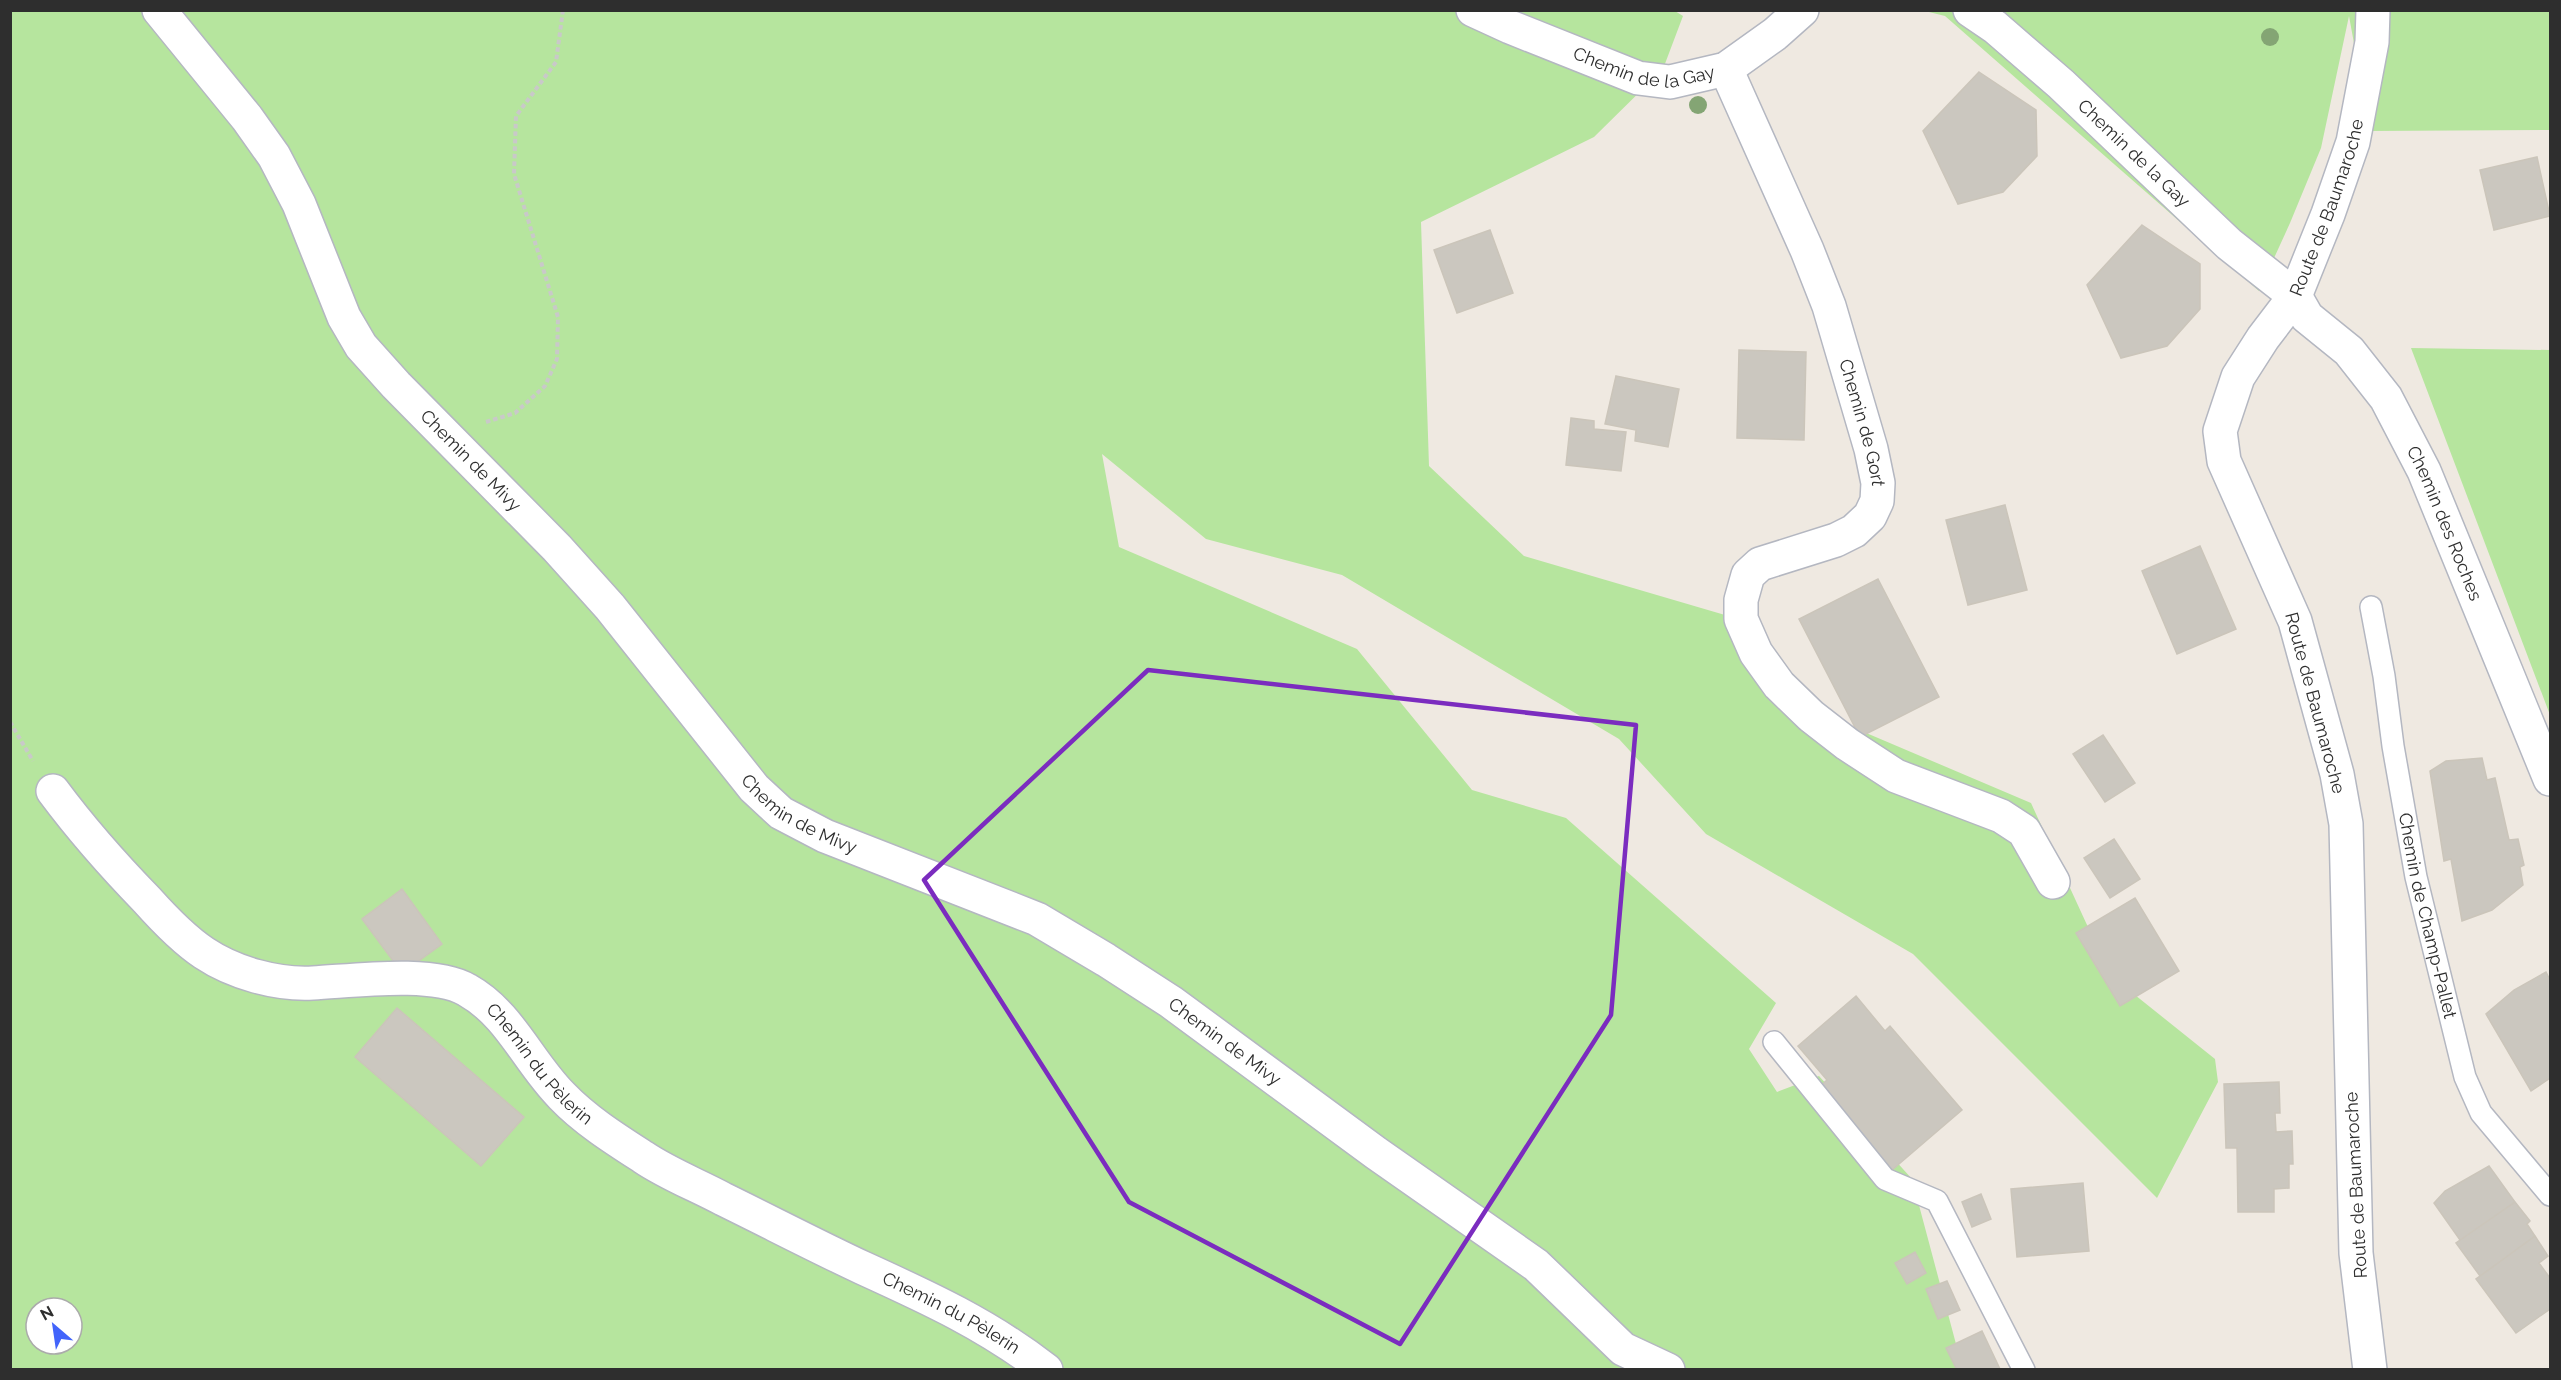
<svg xmlns="http://www.w3.org/2000/svg" width="2561" height="1380" font-family="Raleway,sans-serif">
<style>
.green{fill:#b6e59e;fill-rule:evenodd}
.building{fill:#cbc7bf;stroke:#cbc5ba;stroke-width:1.5}
.lines{fill:none;stroke-linecap:round;stroke-linejoin:round}
.lane-casing{stroke:#b4b7c1;stroke-width:24}
.street-casing{stroke:#b4b7c1;stroke-width:36}
.secondary-casing{stroke:#b4b7c1;stroke-width:36}
.path{stroke:#c9c9c9;stroke-width:4;stroke-dasharray:4.5 3;stroke-linecap:butt}
.lane{stroke:#fff;stroke-width:21}
.street{stroke:#fff;stroke-width:33}
.secondary{stroke:#fff;stroke-width:33}
.tree{fill:#84a574}
.marked{fill:none;stroke:#7b2cbf;stroke-width:4.5;stroke-linejoin:round}
.labels{text-anchor:middle;stroke-width:6;stroke-linejoin:round;paint-order:stroke}
.street-label{font-size:18px;fill:#2e2e2e;stroke:#fff}
</style>
<rect width="100%" height="100%" fill="#efe9e1"/>
<!-- green -->
<path class="green" d="M 10,11 L 1675,11 L 1683,16 L 1663,69 L 1594,137 L 1421,222 L 1429,466 L 1524,556 L 1742,620 L 1798,704 L 2031,803 L 2110,975 L 2215,1059 L 2218,1082 L 2157,1198 L 1913,954 L 1706,834 L 1619,739 L 1342,575 L 1206,539 L 1102,454 L 1119,547 L 1357,649 L 1472,790 L 1566,818 L 1776,1003 L 1749,1049 L 1777,1092 L 1819,1076 L 1912,1179 L 1960,1359 L 1973,1369 L 11,1369 ZM 36,1308 L 72,1308 L 72,1344 L 36,1344 Z
M 1925,11 L 2550,11 L 2550,130 L 2370,131 L 2349,16 L 2321,148 L 2290,223 L 2259,291 L 1945,16 Z
M 2411,348 L 2550,350 L 2550,715 Z"/>
<!-- building -->
<path class="building" d="M 1979,72 L 2036,110 L 2037,156 L 2003,192 L 1958,204 L 1923,131 Z
M 2537,157 L 2550,216 L 2494,230 L 2480,170 Z
M 2142,225 L 2200,264 L 2200,309 L 2167,346 L 2121,358 L 2087,285 Z
M 1490,230 L 1513,293 L 1457,313 L 1434,250 Z
M 1739,350 L 1806,352 L 1804,440 L 1737,438 Z
M 1616,376 L 1679,389 L 1668,447 L 1635,441 L 1636,430 L 1605,424 Z
M 1571,418 L 1594,421 L 1594,429 L 1626,432 L 1621,471 L 1566,465 Z
M 2005,505 L 2027,590 L 1968,605 L 1946,520 Z
M 2200,546 L 2236,629 L 2177,654 L 2142,571 Z
M 1878,579 L 1939,697 L 1860,737 L 1799,619 Z
M 2103,735 L 2135,783 L 2105,802 L 2073,754 Z
M 2482,758 L 2487,780 L 2495,778 L 2509,840 L 2518,839 L 2524,865 L 2520,867 L 2523,885 L 2492,910 L 2462,921 L 2451,859 L 2444,861 L 2430,771 L 2446,761 Z
M 2114,839 L 2140,879 L 2110,898 L 2084,858 Z
M 402,889 L 442,944 L 402,973 L 362,919 Z
M 2135,898 L 2179,971 L 2120,1006 L 2076,933 Z
M 2546,972 L 2550,980 L 2550,1078 L 2531,1091 L 2486,1014 L 2514,990 Z
M 1856,996 L 1885,1031 L 1890,1026 L 1962,1110 L 1892,1170 L 1820,1086 L 1827,1080 L 1798,1046 Z
M 397,1008 L 524,1117 L 481,1166 L 355,1057 Z
M 2279,1082 L 2280,1113 L 2275,1113 L 2276,1132 L 2292,1131 L 2293,1164 L 2289,1164 L 2289,1188 L 2274,1189 L 2274,1212 L 2238,1212 L 2237,1148 L 2226,1148 L 2224,1084 Z
M 2489,1166 L 2515,1202 L 2460,1240 L 2434,1203 L 2445,1191 Z
M 2083,1183 L 2089,1251 L 2017,1257 L 2011,1189 Z
M 1981,1194 L 1991,1219 L 1972,1227 L 1962,1202 Z
M 2515,1202 L 2530,1221 L 2527,1224 L 2535,1236 L 2480,1276 L 2456,1243 Z
M 2535,1236 L 2548,1256 L 2539,1263 L 2550,1278 L 2550,1309 L 2516,1333 L 2476,1279 Z
M 1915,1252 L 1926,1273 L 1907,1284 L 1895,1263 Z
M 1947,1281 L 1960,1310 L 1938,1319 L 1926,1289 Z
M 1982,1331 L 2000,1369 L 1957,1370 L 1946,1348 Z"/>
<g class="lines">
<defs>
<g id="lane">
<path id="s1" d="M 2371,607 L 2384,676 L 2393,746 L 2416,877 L 2465,1077 L 2481,1113 L 2550,1195"/>
<path d="M 1774,1042 L 1885,1179 L 1937,1201 L 2024,1370"/>
</g>
<g id="street">
<path id="s2" d="M 159,10 L 247,118 L 274,156 L 299,204 L 344,317 L 361,346 L 396,385 L 557,548 L 610,607 L 754,788 L 781,813 L 825,836 L 1037,919 L 1106,960 L 1171,1002 L 1376,1153 L 1536,1265 L 1623,1349 L 1668,1370"/>
<path id="s3" d="M 1473,10 L 1510,27 L 1638,78 L 1670,82 L 1726,69 L 1775,34 L 1802,10"/>
<path id="s4" d="M 1970,10 L 1995,27 L 2061,84 L 2229,244 L 2295,296 L 2307,317 L 2349,351 L 2386,398 L 2424,471 L 2550,779"/>
<path id="s5" d="M 1726,69 L 1807,250 L 1829,306 L 1871,449 L 1878,483 L 1877,501 L 1870,516 L 1854,531 L 1836,540 L 1760,564 L 1748,575 L 1741,600 L 1741,619 L 1756,653 L 1779,685 L 1811,716 L 1847,744 L 1896,776 L 2001,816 L 2024,831 L 2053,882"/>
<path id="s6" d="M 53,791 C 82,830 113,865 147,900 C 164,919 183,939 204,953 C 234,973 277,985 313,983 C 353,981 433,970 467,990 C 510,1014 528,1062 562,1096 C 585,1120 615,1139 643,1157 C 668,1174 697,1185 723,1199 C 770,1222 816,1246 863,1268 C 929,1298 988,1325 1046,1370"/>
</g>
<g id="secondary">
<path id="s7" d="M 2370,1370 L 2356,1253 L 2346,824 L 2337,774 L 2295,621 L 2224,461 L 2220,431 L 2238,377 L 2263,338 L 2295,296 L 2328,214 L 2353,142 L 2372,42 L 2373,10"/>
</g>
</defs>
<!-- lane casing -->
<use href="#lane" class="lane-casing"/>
<!-- street casing -->
<use href="#street" class="street-casing"/>
<!-- secondary casing -->
<use href="#secondary" class="secondary-casing"/>
<!-- path -->
<path class="path" d="M 486,422 L 515,413 L 545,386 L 557,359 L 558,317 L 514,174 L 516,116 L 556,62 L 563,10
M 10,722 L 33,761"/>
<!-- lane -->
<use href="#lane" class="lane"/>
<!-- street -->
<use href="#street" class="street"/>
<!-- secondary -->
<use href="#secondary" class="secondary"/>
</g>
<!-- trees -->
<g class="tree">
<circle cx="2270" cy="37" r="9"/>
<circle cx="1698" cy="105" r="9"/>
</g>
<!-- marked area -->
<path class="marked" d="M 1148,670 L 1636,725 L 1611,1015 L 1400,1344 L 1129,1202 L 924,880 Z"/>
<g class="labels">
<!-- street labels -->
<g class="street-label">
<text dy="6" stroke="none"><textPath href="#s3" startOffset="183">Chemin de la Gay</textPath></text>
<text dy="6" stroke="none"><textPath href="#s4" startOffset="218">Chemin de la Gay</textPath></text>
<text dy="6" stroke="none"><textPath href="#s7" startOffset="1212">Route de Baumaroche</textPath></text>
<text dy="6" stroke="none"><textPath href="#s5" startOffset="380">Chemin de Gort</textPath></text>
<text dy="6" stroke="none"><textPath href="#s2" startOffset="554">Chemin de Mivy</textPath></text>
<text dy="6" stroke="none"><textPath href="#s4" startOffset="710">Chemin des Roches</textPath></text>
<text transform="translate(2315 703) rotate(75)" y="6">Route de Baumaroche</text>
<text dy="6" stroke="none"><textPath href="#s2" startOffset="1040">Chemin de Mivy</textPath></text>
<text dy="6" stroke="none"><textPath href="#s1" startOffset="314">Chemin de Champ-Pallet</textPath></text>
<text dy="6" stroke="none"><textPath href="#s2" startOffset="1526">Chemin de Mivy</textPath></text>
<text dy="6" stroke="none"><textPath href="#s6" startOffset="597">Chemin du Pèlerin</textPath></text>
<text transform="translate(2356 1185) rotate(-93)" y="6">Route de Baumaroche</text>
<text dy="6" stroke="none"><textPath href="#s6" startOffset="1083">Chemin du Pèlerin</textPath></text>
</g>
</g>
<!-- border -->
<rect width="2561" height="1380" fill="none" stroke="#2e2e2e" stroke-width="24"/>
<!-- north arrow -->
<g transform="translate(54 1326) rotate(331)"><circle r="28" fill="#ffffff" stroke="#ababab" stroke-width="1.5"/>
<path d="M0-4.5L10 22L0 15L-10 22Z" fill="#4264fb"/>
<text y="-9" font-size="16" font-weight="bold" text-anchor="middle" fill="#2e2e2e">N</text>
</g>
</svg>
